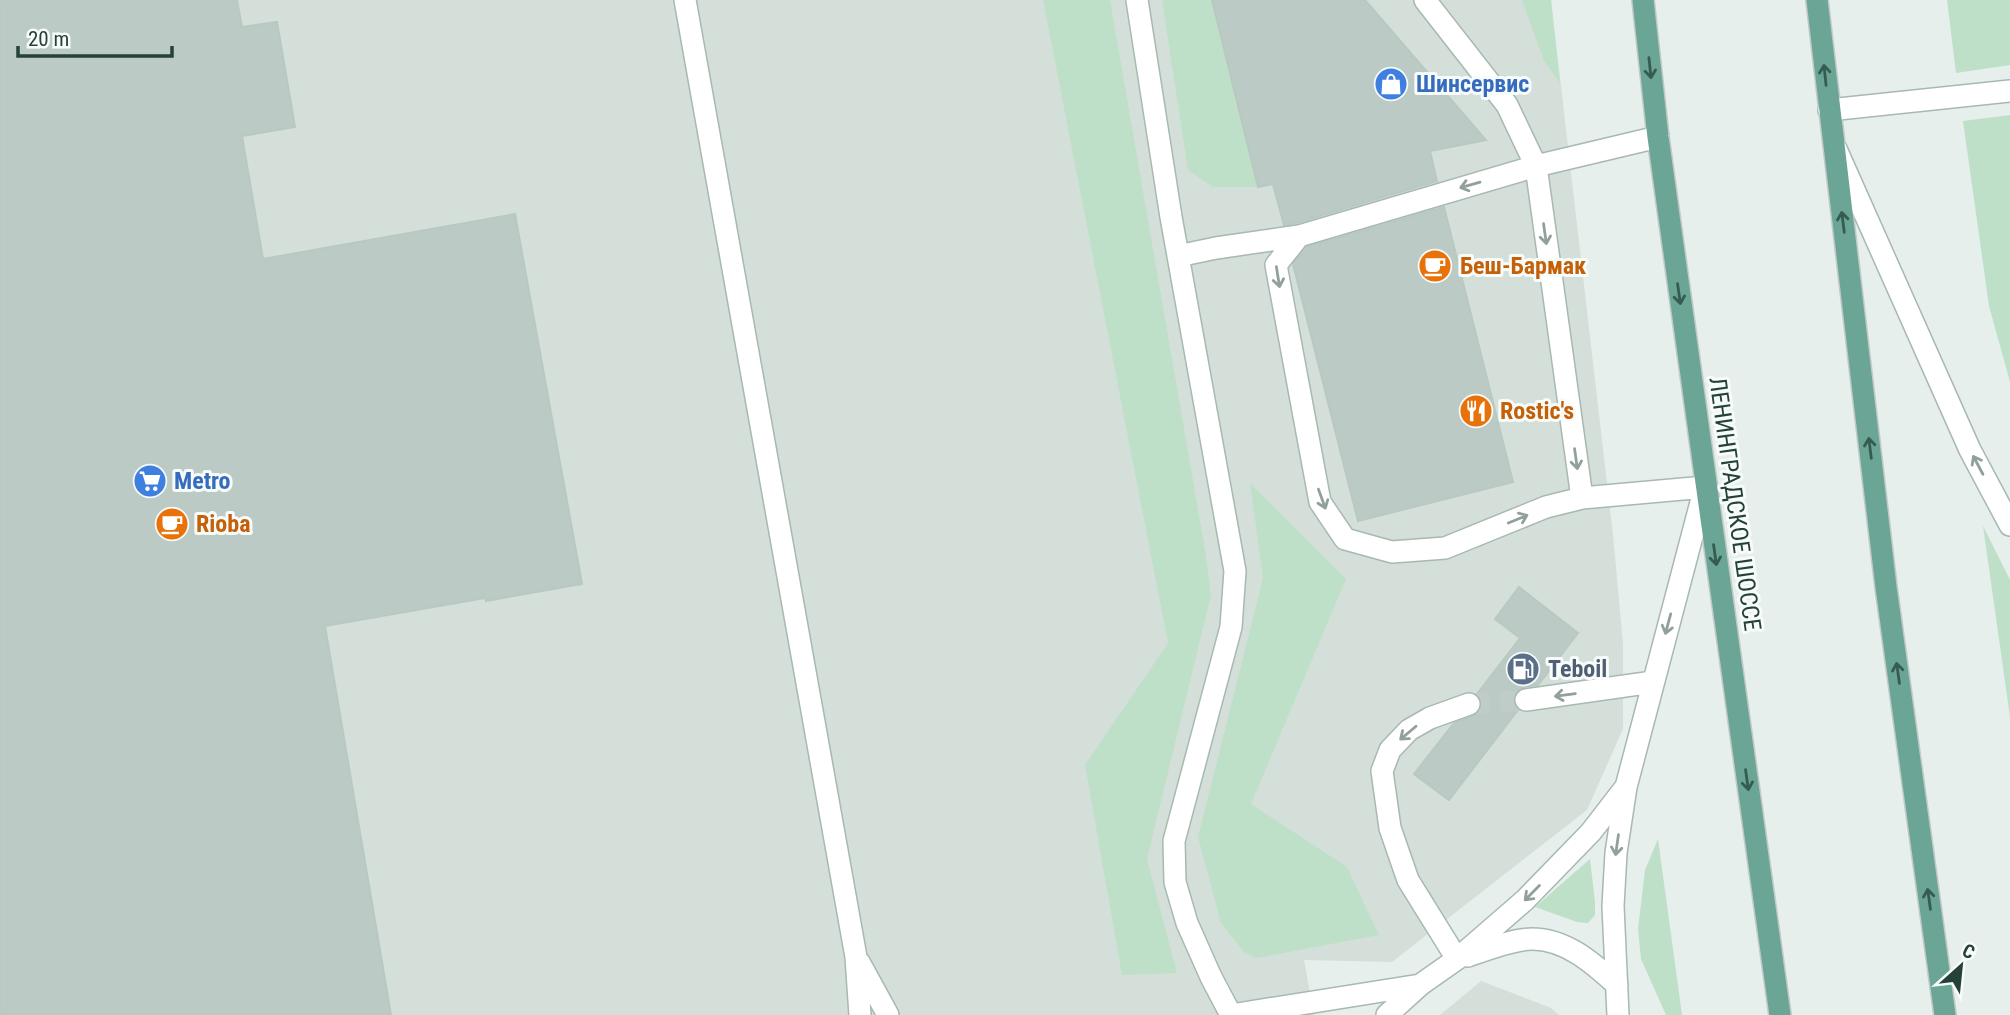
<svg xmlns="http://www.w3.org/2000/svg" width="2010" height="1015" font-family="'Roboto Condensed',sans-serif">
<style>
.built{fill:#d4dfda}
.green{fill:#bfe0c8}
.building{fill:#bbcac4;stroke:#b8c9c2;stroke-width:2}
.lines{fill:none;stroke-linecap:round;stroke-linejoin:round}
.minor-tunnel{stroke:#bfccc8;stroke-width:21;stroke-dasharray:21 10;stroke-linecap:butt}
.minor-casing{stroke:#a8b8b2;stroke-width:24}
.major-casing{stroke:#c2cac8;stroke-width:24}
.minor{stroke:#fff;stroke-width:21}
.major{stroke:#6aa596;stroke-width:21}
.oneway{stroke:#365b51}
.oneway2{stroke:#92a09c}
.labels{text-anchor:middle;stroke-width:6;stroke-linejoin:round;paint-order:stroke}
.shop-label{font-size:24px;font-weight:bold;fill:#366cbe;stroke:#f7fbf9;text-anchor:start}
.food-label{font-size:24px;font-weight:bold;fill:#c56008;stroke:#f7fbf9;text-anchor:start}
.street-label{font-size:24px;fill:#24423a;stroke:#f7fbf9}
.service-label{font-size:24px;font-weight:bold;fill:#4e5e75;stroke:#f7fbf9;text-anchor:start}
</style>
<rect width="100%" height="100%" fill="#e6efeb"/>
<!-- built -->
<path class="built" d="M 0,0 L 1551,0 L 1613,535 L 1623,644 L 1623,729 L 1587,810 L 1392,962 L 1304,960 L 1314,1015 L 0,1015 Z
M 1481,981 L 1551,1008 L 1559,1015 L 1440,1015 Z"/>
<!-- green -->
<path class="green" d="M 1043,0 L 1110,0 L 1205,550 L 1211,595 L 1147,859 L 1177,973 L 1122,975 L 1085,765 L 1168,643 Z
M 1162,0 L 1212,0 L 1258,187 L 1213,187 L 1188,170 Z
M 1522,0 L 1551,0 L 1560,83 L 1544,61 Z
M 1947,0 L 2010,0 L 2010,65 L 1956,73 Z
M 2010,115 L 2010,382 L 1989,306 L 1963,121 Z
M 1250,483 L 1346,579 L 1251,804 L 1347,867 L 1379,935 L 1256,958 L 1244,952 L 1221,923 L 1198,837 L 1263,578 Z
M 1983,526 L 2010,580 L 2010,717 Z
M 1658,839 L 1682,1015 L 1666,1015 L 1641,959 L 1638,929 L 1645,870 Z
M 1590,859 L 1595,902 L 1595,915 L 1588,923 L 1577,922 L 1535,907 Z"/>
<!-- building -->
<path class="building" d="M 0,0 L 237,0 L 242,27 L 277,22 L 295,127 L 242,136 L 263,259 L 515,214 L 582,584 L 486,601 L 485,598 L 325,626 L 391,1015 L 0,1015 Z
M 1212,0 L 1365,0 L 1486,140 L 1430,151 L 1437,181 L 1296,223 L 1284,225 L 1273,184 L 1258,187 Z
M 1444,207 L 1513,482 L 1358,521 L 1293,264 L 1307,247 Z
M 1519,587 L 1578,633 L 1538,685 L 1524,687 L 1517,690 L 1513,701 L 1518,710 L 1449,800 L 1414,774 L 1454,723 L 1473,716 L 1479,712 L 1482,706 L 1481,700 L 1477,694 L 1520,638 L 1495,619 Z"/>
<g class="lines">
<!-- minor-tunnel -->
<path class="minor-tunnel" d="M 1469,704 L 1526,700"/>
<defs>
<path id="minor" d="M 685,0 L 856,957 L 860,1015
M 1137,0 L 1171,217 L 1235,571 L 1231,627 L 1174,841 L 1175,882 L 1187,923 L 1211,977 L 1231,1015 L 1420,985
M 1425,0 L 1507,105 L 1536,166 L 1582,498
M 1829,110 L 2010,91
M 1836,149 L 1970,450 L 2010,525
M 1178,256 L 1216,248 L 1299,236
M 1526,700 L 1653,682
M 1468,956 C 1485,950 1514,939 1532,939 C 1566,939 1593,963 1617,985
M 1457,959 L 1408,880 L 1390,828 L 1382,771 L 1390,750 L 1409,730 L 1430,718 L 1469,704
M 859,962 L 888,1015
M 1387,1015 L 1420,985 L 1457,959 L 1525,900 L 1591,832 L 1625,788
M 1618,1015 L 1613,906 L 1616,853 L 1626,787 L 1705,487 L 1582,498 L 1546,507 L 1445,548 L 1392,552 L 1345,539 L 1320,502 L 1276,265 L 1299,236 L 1536,166 L 1658,137"/>
<path id="major" d="M 1643,0 L 1658,137 L 1780,1015
M 1817,0 L 1886,587 L 1945,1015"/>
</defs>
<!-- minor casing -->
<use href="#minor" class="minor-casing"/>
<!-- major casing -->
<use href="#major" class="major-casing"/>
<!-- minor -->
<use href="#minor" class="minor"/>
<!-- major -->
<use href="#major" class="major"/>
</g>
<!-- one-way arrows -->
<defs><path id="oneway-shaft" d="M-6 0H5M1.5-3L5.5 0L1.5 3" fill="none" stroke-width="1.6" stroke-linecap="round" stroke-linejoin="round" transform="scale(1.75)"/></defs>
<g class="oneway">
<use href="#oneway-shaft" transform="translate(1650 68) rotate(84)"/>
<use href="#oneway-shaft" transform="translate(1825 75) rotate(-96)"/>
<use href="#oneway-shaft" transform="translate(1843 222) rotate(-97)"/>
<use href="#oneway-shaft" transform="translate(1679 294) rotate(82)"/>
<use href="#oneway-shaft" transform="translate(1870 448) rotate(-97)"/>
<use href="#oneway-shaft" transform="translate(1715 555) rotate(82)"/>
<use href="#oneway-shaft" transform="translate(1898 673) rotate(-98)"/>
<use href="#oneway-shaft" transform="translate(1747 780) rotate(82)"/>
<use href="#oneway-shaft" transform="translate(1929 899) rotate(-98)"/>
</g>
<g class="oneway2">
<use href="#oneway-shaft" transform="translate(1470 185) rotate(164)"/>
<use href="#oneway-shaft" transform="translate(1545 234) rotate(82)"/>
<use href="#oneway-shaft" transform="translate(1278 277) rotate(81)"/>
<use href="#oneway-shaft" transform="translate(1576 459) rotate(82)"/>
<use href="#oneway-shaft" transform="translate(1978 465) rotate(-118)"/>
<use href="#oneway-shaft" transform="translate(1322 499) rotate(70)"/>
<use href="#oneway-shaft" transform="translate(1518 519) rotate(-22)"/>
<use href="#oneway-shaft" transform="translate(1668 624) rotate(105)"/>
<use href="#oneway-shaft" transform="translate(1565 695) rotate(172)"/>
<use href="#oneway-shaft" transform="translate(1408 733) rotate(140)"/>
<use href="#oneway-shaft" transform="translate(1617 845) rotate(98)"/>
<use href="#oneway-shaft" transform="translate(1532 893) rotate(135)"/>
</g>
<!-- icons -->
<defs>
<symbol id="shop-disc" viewBox="-11 -11 22 22"><circle r="9.5" fill="#3f7fe0" stroke="#f7fbf9"/><path d="M-5-2.5h2.3a2.7 3.5 0 0 1 5.4 0H5L5.5 6h-11ZM-1.5-2.5h3a1.5 2.3 0 0 0-3 0Z" fill="#fff"/></symbol>
<symbol id="cafe-disc" viewBox="-11 -11 22 22"><circle r="9.5" fill="#e8710a" stroke="#f7fbf9"/><path d="M-5.5-4.5H6V0H3Q3 3.5 0 3.5H-2.5Q-5.5 3.5-5.5 0ZM3-3.2v2h1.7v-2ZM-6 4.5H4V6H-6Z" fill="#fff"/></symbol>
<symbol id="restaurant-disc" viewBox="-11 -11 22 22"><circle r="9.5" fill="#e8710a" stroke="#f7fbf9"/><path d="M-5-6h1v4h1v-4h1v4h1v-4h1v5L-1.5 .5V6h-2V.5L-5-1ZM5-6V6H3V1.5H1.5Q1.5-4 5-6Z" fill="#fff"/></symbol>
<symbol id="supermarket-disc" viewBox="-11 -11 22 22"><circle r="9.5" fill="#3f7fe0" stroke="#f7fbf9"/><path d="M-6-5.5h2.5l.6 2H6L4.5 2H-2.5L-4.4-4H-6ZM-1.5 3.2a1.3 1.3 0 1 0 .1 0ZM3 3.2a1.3 1.3 0 1 0 .1 0Z" fill="#fff"/></symbol>
<symbol id="fuel-disc" viewBox="-11 -11 22 22"><circle r="9.5" fill="#5c6f8a" stroke="#f7fbf9"/><path d="M-5.5-6h7V0h2V4h1.3V-2.5L3-4.5l.8-.8L6-3V5H2.5V1h-1V6h-7ZM-4.2-4.7v3.2H.2V-4.7Z" fill="#fff"/></symbol>
</defs>
<g fill-rule="evenodd">
<use href="#shop-disc" x="1372" y="65" width="38" height="38"/>
<use href="#cafe-disc" x="1416" y="247" width="38" height="38"/>
<use href="#restaurant-disc" x="1457" y="392" width="38" height="38"/>
<use href="#supermarket-disc" x="131" y="462" width="38" height="38"/>
<use href="#cafe-disc" x="153" y="505" width="38" height="38"/>
<use href="#fuel-disc" x="1504" y="650" width="38" height="38"/>
</g>
<g class="labels">
<!-- shop labels -->
<g class="shop-label">
<text x="1416" y="92">Шинсервис</text>
<text x="174" y="489">Metro</text>
</g>
<!-- food labels -->
<g class="food-label">
<text x="1460" y="274">Беш-Бармак</text>
<text x="1500" y="419">Rostic's</text>
<text x="196" y="532">Rioba</text>
</g>
<!-- street labels -->
<g class="street-label">
<text transform="translate(1735 504) rotate(82)" y="8">ЛЕНИНГРАДСКОЕ ШОССЕ</text>
</g>
<!-- service labels -->
<g class="service-label">
<text x="1548" y="677">Teboil</text>
</g>
</g>
<!-- north arrow -->
<g transform="translate(1961 966) rotate(27)" stroke="#f7fbf9" stroke-width="5" paint-order="stroke">
<path d="M0-5L12 26L0 18L-12 26Z" fill="#24423a"/>
<text y="-10" font-size="19" font-weight="bold" text-anchor="middle" fill="#24423a">С</text>
</g>
<!-- scale -->
<path d="M18 46v10h154v-10" fill="none" stroke="#24423a" stroke-width="3.5"/>
<text x="28" y="46" font-size="21" fill="#24423a" stroke="#f7fbf9" stroke-width="5" paint-order="stroke">20 m</text>
</svg>
